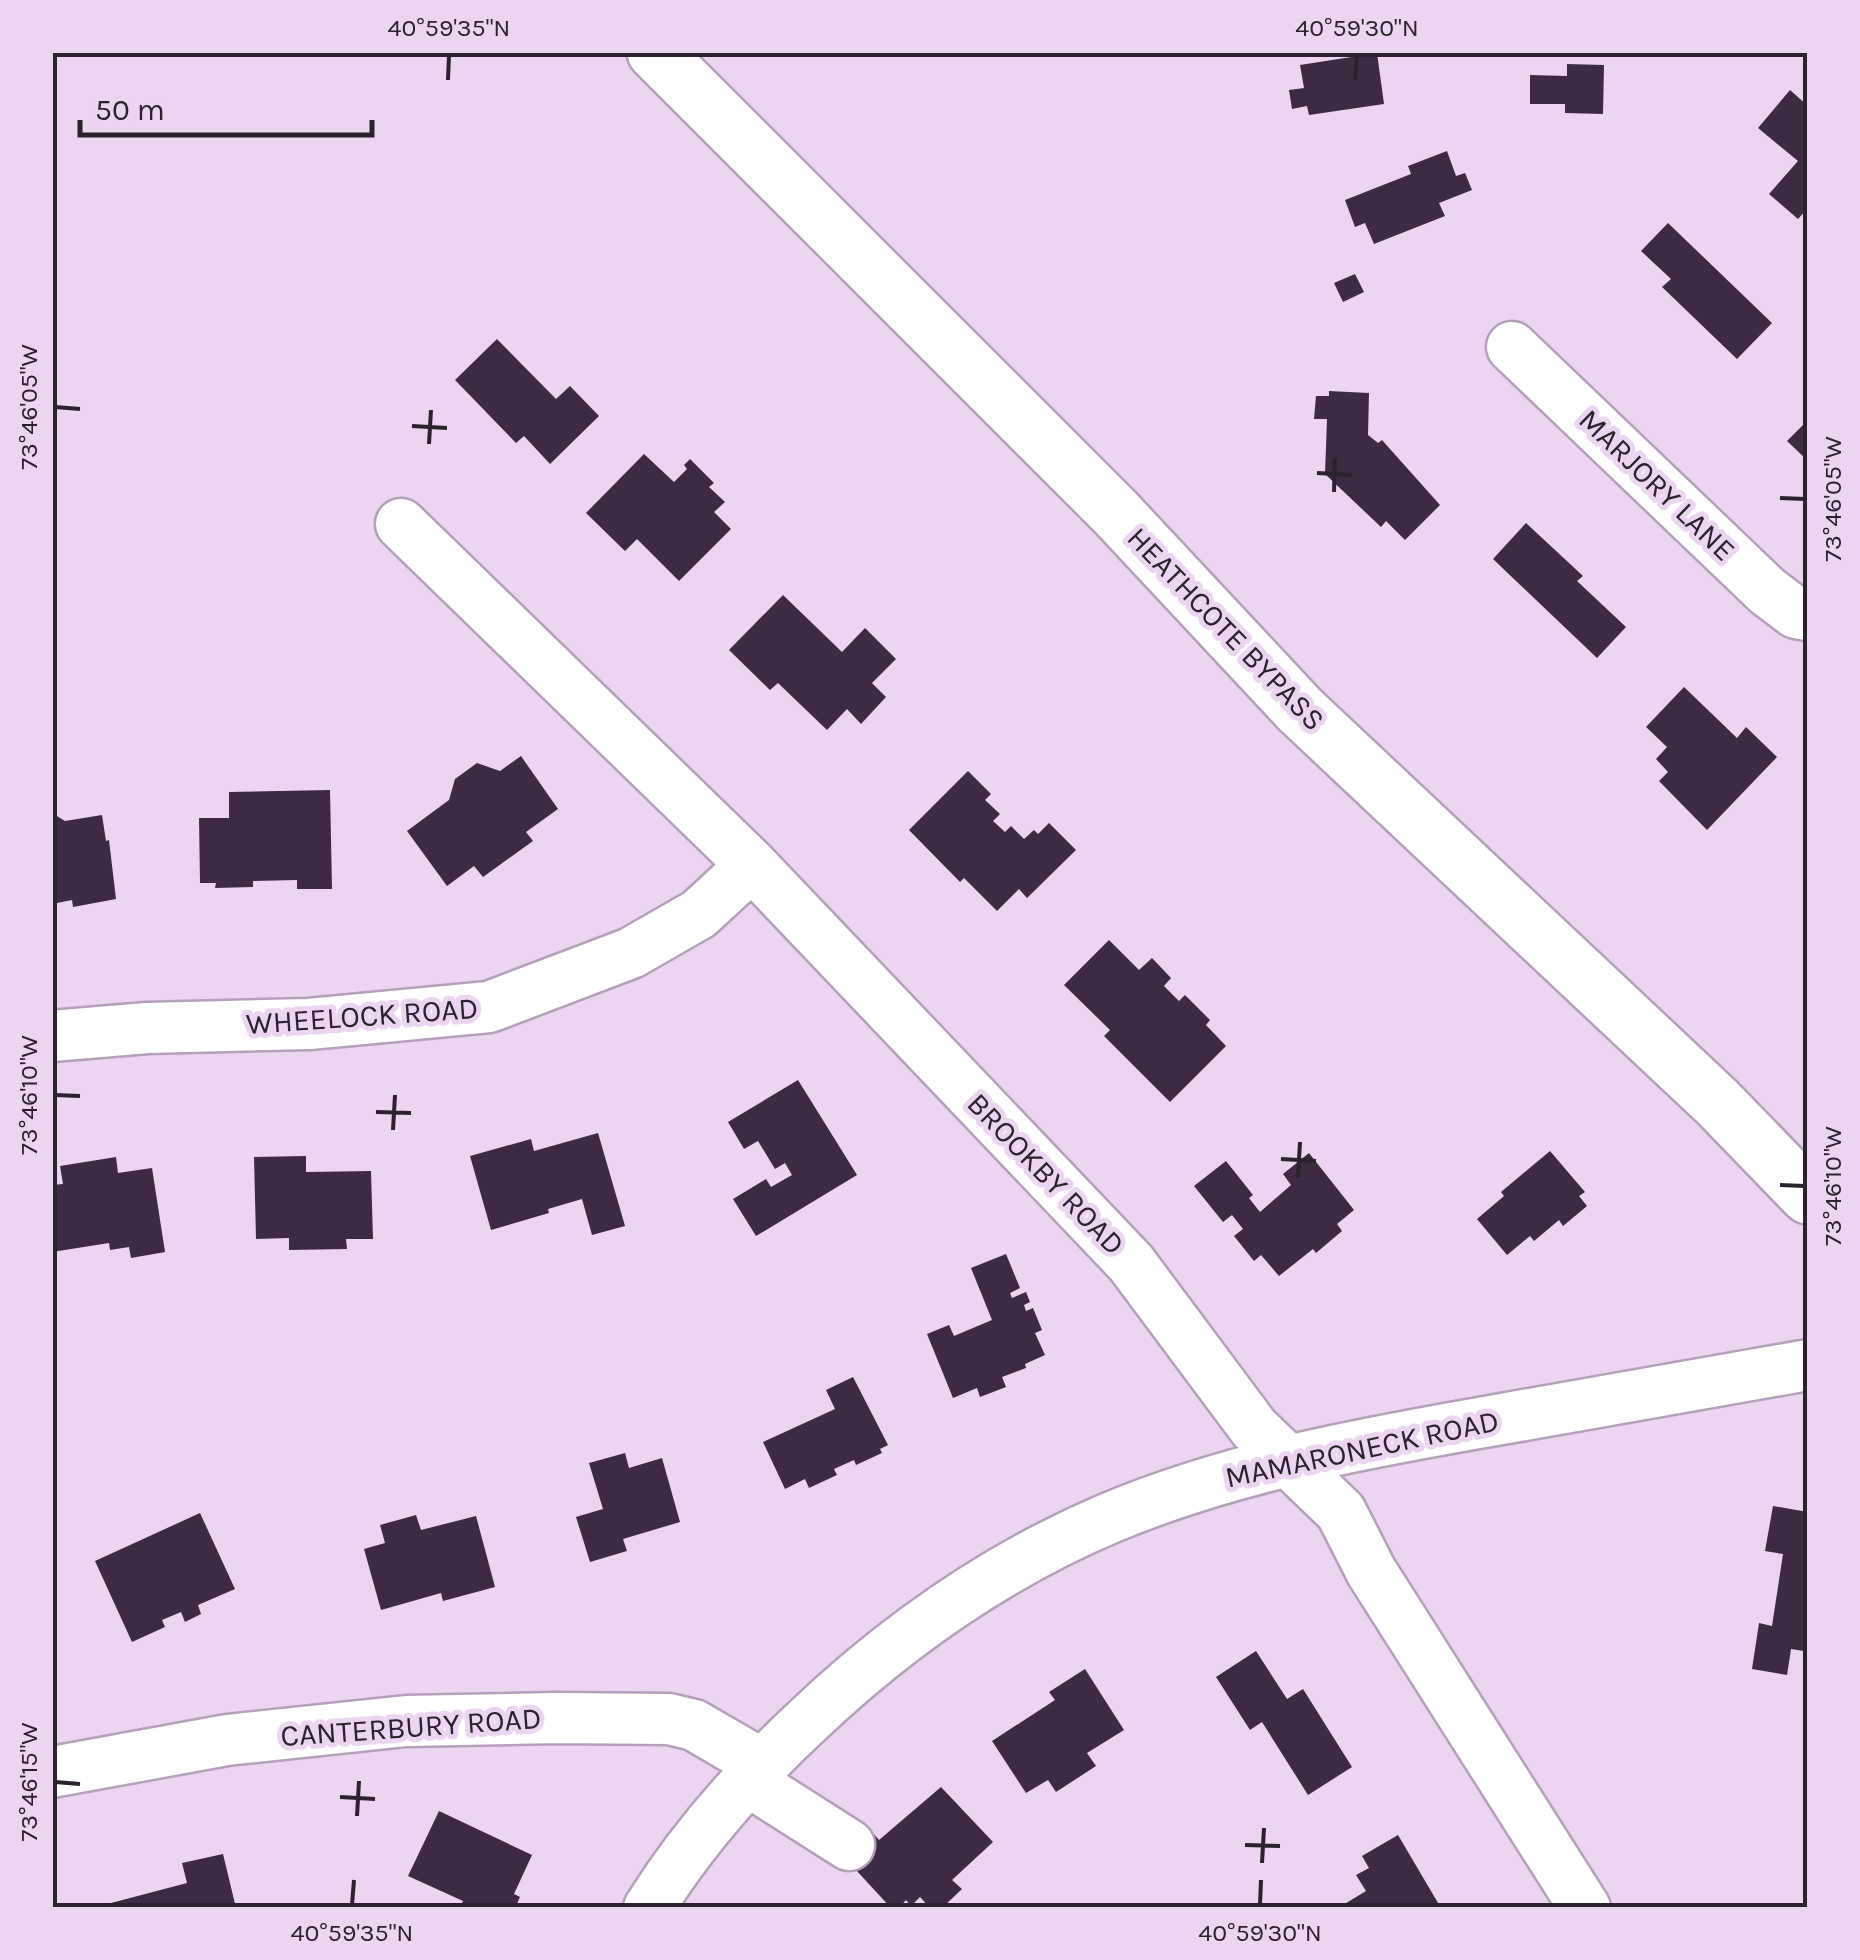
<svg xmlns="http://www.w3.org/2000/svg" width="1860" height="1960" font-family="Karla,sans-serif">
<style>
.building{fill:#3d2b41}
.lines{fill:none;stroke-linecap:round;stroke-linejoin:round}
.minor-casing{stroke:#b5a0ba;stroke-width:55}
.major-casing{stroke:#b5a0ba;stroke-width:60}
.minor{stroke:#fff;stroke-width:50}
.major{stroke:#fff;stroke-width:55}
.ticks{fill:none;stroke:#2a222c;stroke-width:4}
.labels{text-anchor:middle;stroke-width:10;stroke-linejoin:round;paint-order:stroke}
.street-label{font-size:30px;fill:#2a222c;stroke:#ecd5f1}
.neatline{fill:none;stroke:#2a222c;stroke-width:4}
.ticks-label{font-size:25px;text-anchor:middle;fill:#2a222c}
</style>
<rect width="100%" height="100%" fill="#ecd5f1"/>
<!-- building -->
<path class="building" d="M 1377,53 L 1384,104 L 1309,115 L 1307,106 L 1292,109 L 1289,90 L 1304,88 L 1300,65 Z
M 1567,64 L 1604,65 L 1603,114 L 1565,113 L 1565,104 L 1530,104 L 1530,75 L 1567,76 Z
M 1790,90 L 1808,106 L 1808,208 L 1798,219 L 1769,194 L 1798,161 L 1758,128 Z
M 1447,151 L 1456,176 L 1465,173 L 1472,190 L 1439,203 L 1445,216 L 1374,244 L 1365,223 L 1355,227 L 1345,200 L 1411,174 L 1408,166 Z
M 1668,223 L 1772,323 L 1737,359 L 1662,287 L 1671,279 L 1641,251 Z
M 1355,274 L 1364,292 L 1343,302 L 1334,283 Z
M 497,339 L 556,399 L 570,386 L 599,416 L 550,464 L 524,436 L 516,443 L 455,380 Z
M 1329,391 L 1369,393 L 1368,435 L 1378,443 L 1382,440 L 1440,505 L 1405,540 L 1386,521 L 1381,527 L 1325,474 L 1327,419 L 1314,419 L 1316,396 L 1329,396 Z
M 1803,425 L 1808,430 L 1808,461 L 1787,441 Z
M 644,454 L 674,482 L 687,469 L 684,465 L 690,459 L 714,483 L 709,487 L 725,502 L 714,512 L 731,529 L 679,581 L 637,539 L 625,551 L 586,513 Z
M 1526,523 L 1583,576 L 1577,581 L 1626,627 L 1597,658 L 1493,559 Z
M 783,595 L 842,652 L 865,628 L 896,659 L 872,683 L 886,697 L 861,724 L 847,709 L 827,730 L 778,683 L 770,690 L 729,650 Z
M 1684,687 L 1737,738 L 1746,727 L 1777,757 L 1707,830 L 1659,781 L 1668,772 L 1656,759 L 1667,747 L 1646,727 Z
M 521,756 L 558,809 L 526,832 L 533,841 L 483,877 L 474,866 L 447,886 L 407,831 L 449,800 L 455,779 L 477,763 L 500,771 Z
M 968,771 L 991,794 L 985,800 L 1000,814 L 993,821 L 1005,832 L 1011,826 L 1024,839 L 1034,830 L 1038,834 L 1049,823 L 1076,850 L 1027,898 L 1019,889 L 997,911 L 964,878 L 960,882 L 909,830 Z
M 330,790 L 332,889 L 297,889 L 297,880 L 253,881 L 253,887 L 215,888 L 216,883 L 200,883 L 199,818 L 229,818 L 229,792 Z
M 52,813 L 65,821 L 102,815 L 106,841 L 109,840 L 116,899 L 73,907 L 72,900 L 52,904 Z
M 1109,940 L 1139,970 L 1152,958 L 1171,978 L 1164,986 L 1179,1001 L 1185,995 L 1210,1020 L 1206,1025 L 1226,1046 L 1170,1102 L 1104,1036 L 1110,1030 L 1064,985 Z
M 798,1080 L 857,1175 L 756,1236 L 733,1199 L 766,1179 L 771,1187 L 792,1175 L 785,1163 L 775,1169 L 758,1141 L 744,1149 L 728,1122 Z
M 598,1133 L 625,1226 L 592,1235 L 582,1199 L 548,1209 L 549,1213 L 491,1230 L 470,1156 L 531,1139 L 534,1151 Z
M 1550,1151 L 1585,1192 L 1579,1196 L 1587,1206 L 1563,1226 L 1559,1220 L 1534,1241 L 1530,1236 L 1507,1255 L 1477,1219 L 1504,1196 L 1501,1192 Z
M 1309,1153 L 1354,1210 L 1337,1224 L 1342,1231 L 1316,1253 L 1313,1249 L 1279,1276 L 1261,1255 L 1254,1261 L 1234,1236 L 1243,1229 L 1232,1215 L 1223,1222 L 1194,1186 L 1226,1161 L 1253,1195 L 1249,1198 L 1260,1212 L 1291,1185 L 1283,1174 Z
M 306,1156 L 306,1172 L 371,1171 L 373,1239 L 346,1239 L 347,1249 L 289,1250 L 289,1238 L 256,1239 L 254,1157 Z
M 116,1157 L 118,1173 L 152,1168 L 165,1252 L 131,1258 L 129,1247 L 110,1250 L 109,1243 L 52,1252 L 52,1185 L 63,1184 L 60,1166 Z
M 1006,1254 L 1020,1288 L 1010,1293 L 1012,1298 L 1026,1292 L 1030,1302 L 1024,1305 L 1026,1311 L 1033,1308 L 1042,1330 L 1035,1333 L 1045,1355 L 1025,1364 L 1026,1368 L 1002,1377 L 1006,1387 L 980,1397 L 977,1388 L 953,1398 L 927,1334 L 949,1325 L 954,1336 L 992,1320 L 971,1268 Z
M 853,1377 L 888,1445 L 880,1449 L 882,1453 L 856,1465 L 854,1460 L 834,1469 L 837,1475 L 809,1488 L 805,1479 L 785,1489 L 763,1442 L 835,1409 L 826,1390 Z
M 625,1453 L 629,1468 L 662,1458 L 680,1522 L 623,1539 L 627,1551 L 590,1562 L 576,1517 L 603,1509 L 589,1463 Z
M 1773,1506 L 1808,1512 L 1808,1632 L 1804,1651 L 1791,1649 L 1787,1675 L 1752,1669 L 1759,1623 L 1772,1626 L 1783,1554 L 1765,1551 Z
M 200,1513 L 235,1589 L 198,1605 L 201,1614 L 185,1622 L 181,1612 L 162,1620 L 165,1627 L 132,1642 L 95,1561 Z
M 416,1515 L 421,1530 L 476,1516 L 495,1587 L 443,1601 L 441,1593 L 381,1610 L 364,1549 L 385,1543 L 380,1525 Z
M 1256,1651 L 1287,1699 L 1303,1689 L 1352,1767 L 1308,1795 L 1262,1722 L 1250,1730 L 1216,1677 Z
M 1085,1669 L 1124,1730 L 1087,1753 L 1096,1766 L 1056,1792 L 1048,1780 L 1026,1793 L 992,1741 L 1055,1700 L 1049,1692 Z
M 941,1787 L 993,1842 L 952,1880 L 962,1889 L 942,1908 L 930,1908 L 920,1897 L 911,1906 L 906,1900 L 899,1908 L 891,1908 L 844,1857 L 871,1831 L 879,1840 Z
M 439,1811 L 532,1855 L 514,1894 L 520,1897 L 515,1908 L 460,1908 L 463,1901 L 408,1876 Z
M 1398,1835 L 1441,1908 L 1338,1908 L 1366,1891 L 1356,1875 L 1369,1868 L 1362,1856 Z
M 223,1854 L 236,1908 L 92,1908 L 187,1883 L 182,1863 Z"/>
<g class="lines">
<defs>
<path id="minor" d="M 1512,347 L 1767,591 L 1796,613 L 1808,615
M 401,524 L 752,865 L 1131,1263 L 1254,1428 L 1341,1512 L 1371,1571 L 1585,1908
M 52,1036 L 147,1028 L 309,1024 L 489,1007 L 631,953 L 699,914 L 752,865
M 52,1772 L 227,1740 L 406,1721 L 555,1718 L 669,1719 L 694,1725 L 761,1764
M 747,1780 L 849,1845
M 649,1908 C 692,1839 746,1778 805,1723 C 894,1638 998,1565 1112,1517 C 1230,1468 1354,1445 1479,1423 C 1588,1403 1698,1384 1808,1365"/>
<path id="major" d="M 655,52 L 1116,513 L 1300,710 L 1718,1103 L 1808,1196"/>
</defs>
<!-- minor casing -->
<use href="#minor" class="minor-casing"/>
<!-- major casing -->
<use href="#major" class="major-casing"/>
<!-- minor -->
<use href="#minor" class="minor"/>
<!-- major -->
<use href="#major" class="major"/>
</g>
<!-- ticks -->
<path class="ticks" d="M 448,80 L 449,55M 1355,80 L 1357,55M 55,407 L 80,409M 412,426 L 447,428M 429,444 L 431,410M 1317,473 L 1352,475M 1334,492 L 1335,457M 1780,498 L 1805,499M 55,1095 L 80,1096M 376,1112 L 411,1113M 393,1130 L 395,1095M 1281,1159 L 1316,1161M 1298,1177 L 1300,1142M 1780,1185 L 1805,1186M 55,1782 L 80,1784M 340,1797 L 375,1799M 357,1816 L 359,1781M 1245,1845 L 1280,1846M 1262,1863 L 1264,1828M 352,1905 L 354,1880M 1260,1905 L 1261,1880"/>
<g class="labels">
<!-- street labels -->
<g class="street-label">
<text transform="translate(1657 485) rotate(44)" y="10">MARJORY LANE</text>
<text transform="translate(1226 629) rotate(46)" y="10">HEATHCOTE BYPASS</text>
<text transform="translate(362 1016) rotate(-4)" y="10">WHEELOCK ROAD</text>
<text transform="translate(1046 1174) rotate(46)" y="10">BROOKBY ROAD</text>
<text transform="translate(1362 1449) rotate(-12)" y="10">MAMARONECK ROAD</text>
<text transform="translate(411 1727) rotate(-4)" y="10">CANTERBURY ROAD</text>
</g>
</g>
<!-- border -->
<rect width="1860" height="1960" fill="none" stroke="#ecd5f1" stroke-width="110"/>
<!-- scale -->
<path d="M80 120v15h292v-15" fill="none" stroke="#2a222c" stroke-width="5"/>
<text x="95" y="120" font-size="30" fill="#2a222c" stroke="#ecd5f1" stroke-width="8" paint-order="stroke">50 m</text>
<rect x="55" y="55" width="1750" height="1850" class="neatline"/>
<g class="ticks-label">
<text x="449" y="36">40°59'35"N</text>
<text x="1357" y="36">40°59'30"N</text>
<text transform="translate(28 407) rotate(-90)" y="9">73°46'05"W</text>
<text transform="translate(1832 499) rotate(-90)" y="9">73°46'05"W</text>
<text transform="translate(28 1095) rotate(-90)" y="9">73°46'10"W</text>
<text transform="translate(1832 1186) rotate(-90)" y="9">73°46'10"W</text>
<text transform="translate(28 1782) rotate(-90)" y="9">73°46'15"W</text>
<text x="352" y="1941">40°59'35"N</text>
<text x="1260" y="1941">40°59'30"N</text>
</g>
</svg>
